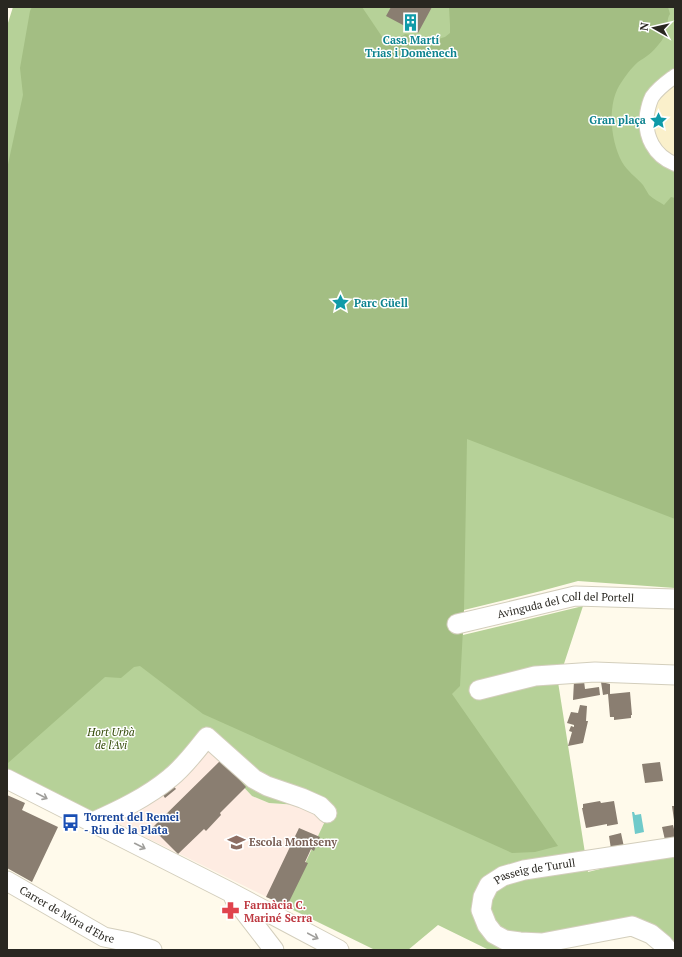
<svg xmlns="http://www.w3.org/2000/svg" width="682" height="957" font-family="'PT Serif',serif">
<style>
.education{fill:#feece2}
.green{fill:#b6d198}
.forest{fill:#a3be83}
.sand{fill:#faf0cb}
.water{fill:#70caca}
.building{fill:#8a7e71}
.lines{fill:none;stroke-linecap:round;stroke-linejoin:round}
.pedestrian-casing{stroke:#d3cebc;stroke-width:16}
.minor-casing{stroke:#d3cebc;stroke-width:21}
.pedestrian{stroke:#fff;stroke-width:14}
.minor{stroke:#fff;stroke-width:19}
.oneway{stroke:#9f9e9b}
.labels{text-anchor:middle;stroke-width:3;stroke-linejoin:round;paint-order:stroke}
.culture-label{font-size:11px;font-weight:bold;fill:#0d838f;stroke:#fff}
.street-label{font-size:11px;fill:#292721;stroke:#fff}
.park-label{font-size:11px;font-style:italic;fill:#2f4703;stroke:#fff}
.transit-label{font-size:11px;font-weight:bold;fill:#164399;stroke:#fff;text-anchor:start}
.education-label{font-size:11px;font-weight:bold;fill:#785e54;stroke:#fff;text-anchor:start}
.health-label{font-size:11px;font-weight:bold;fill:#be3a42;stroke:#fff;text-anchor:start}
</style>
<rect width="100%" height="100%" fill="#fffaeb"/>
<!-- education -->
<path class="education" d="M 207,748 L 252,796 L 269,803 L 298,805 L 326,819 L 285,906 L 111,820 Z"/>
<!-- green -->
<path class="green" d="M 13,7 L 675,7 L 675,588 L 578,581 L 541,591 L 464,610 L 463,635 L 583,606 L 558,682 L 588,872 L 640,859 L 675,856 L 675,943 L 673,945 L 657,930 L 545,950 L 489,950 L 438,925 L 408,950 L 375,950 L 285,906 L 326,819 L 298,805 L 269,803 L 252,796 L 207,748 L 149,785 L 97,812 L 89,811 L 7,771 L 7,26 Z"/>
<!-- forest -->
<path class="forest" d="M 32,7 L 362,7 L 385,41 L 394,42 L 405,34 C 409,35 415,35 418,37 C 421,40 422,46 427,45 C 434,45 437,38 445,37 L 450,33 L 450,25 L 449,7 L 668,7 L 670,14 C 667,18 668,23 667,28 C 665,34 663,40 659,44 C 653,52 646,57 638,62 C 631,68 624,78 619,86 C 607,107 611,142 622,162 C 627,171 636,177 643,185 C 645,188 647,192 649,195 C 653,199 660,202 664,205 L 671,197 L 675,198 L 675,519 L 467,439 L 464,610 L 460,686 L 452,694 L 558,846 L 535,852 L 512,853 L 203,714 L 140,666 L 134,667 L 121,678 L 105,677 L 8,763 L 7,746 L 7,169 L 23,95 L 20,68 L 30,11 Z"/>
<!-- sand -->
<path class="sand" d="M 675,72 L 675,167 L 643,123 Z"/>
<!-- water -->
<path class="water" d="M 632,812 L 634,812 L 635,815 L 641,814 L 644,832 L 635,834 Z"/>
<!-- building -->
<path class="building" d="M 391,7 L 432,7 L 418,33 L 386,16 Z
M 574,681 L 584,681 L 585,689 L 599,687 L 600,695 L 573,700 Z
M 601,682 L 610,684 L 610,694 L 630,692 L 632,715 L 631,715 L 631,718 L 614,720 L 614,717 L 610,717 L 608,694 L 603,695 Z
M 580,705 L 587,706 L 586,721 L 588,721 L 583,743 L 568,746 L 572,732 L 569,731 L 571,726 L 574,727 L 574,725 L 567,723 L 571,712 L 578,713 Z
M 221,760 L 239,772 L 235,775 L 246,787 L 220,813 L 221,815 L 206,831 L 204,829 L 178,854 L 152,828 Z
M 660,762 L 663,781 L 645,783 L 642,764 Z
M 172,784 L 176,789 L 165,798 L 161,792 Z
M 7,795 L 25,803 L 22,810 L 58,827 L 32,882 L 7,868 Z
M 600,801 L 601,803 L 614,801 L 618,824 L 607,826 L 607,824 L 586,828 L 582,808 L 583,808 L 583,804 Z
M 672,806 L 675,806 L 675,820 L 674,820 Z
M 673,825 L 674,829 L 675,829 L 675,838 L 665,840 L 662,827 Z
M 299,828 L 320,837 L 314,851 L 311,849 L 305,862 L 308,863 L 287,906 L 266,897 Z
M 621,833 L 624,847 L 611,849 L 609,836 Z"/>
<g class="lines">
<defs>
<path id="pedestrian" d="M 675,76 C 667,82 658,88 652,97 C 649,103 648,108 647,114 C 644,136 654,156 675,164"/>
<g id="minor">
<path id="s1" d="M 457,624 L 575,596 L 675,599"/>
<path d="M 479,690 L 535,676 L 595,672 L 675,675"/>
<path d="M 7,779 L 230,892 L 339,950"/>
<path d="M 93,822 C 120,810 147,797 170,778 C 184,767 196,751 207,737 L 254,779 L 267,786 L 302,798 L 320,806 L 327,813"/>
<path id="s2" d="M 7,881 L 104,937 L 129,942 L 152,950"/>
<path d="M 234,898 L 274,950"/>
<path id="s3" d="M 668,950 L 663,944 L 651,934 L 632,926 L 542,943 L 520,942 L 505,940 L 494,934 L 487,925 L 481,910 L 483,897 L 489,885 L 503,876 L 524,870 L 675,847"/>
</g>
</defs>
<!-- pedestrian casing -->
<use href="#pedestrian" class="pedestrian-casing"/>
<!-- minor casing -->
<use href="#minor" class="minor-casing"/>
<!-- pedestrian -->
<use href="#pedestrian" class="pedestrian"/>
<!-- minor -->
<use href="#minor" class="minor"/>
</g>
<!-- one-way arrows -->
<defs><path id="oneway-shaft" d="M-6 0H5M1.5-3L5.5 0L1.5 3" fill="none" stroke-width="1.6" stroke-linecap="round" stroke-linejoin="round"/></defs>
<g class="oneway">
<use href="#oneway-shaft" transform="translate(42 796) rotate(27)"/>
<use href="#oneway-shaft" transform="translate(140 846) rotate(27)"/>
<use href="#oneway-shaft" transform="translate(313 936) rotate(28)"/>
</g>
<!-- icons -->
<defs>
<symbol id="building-bare" viewBox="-9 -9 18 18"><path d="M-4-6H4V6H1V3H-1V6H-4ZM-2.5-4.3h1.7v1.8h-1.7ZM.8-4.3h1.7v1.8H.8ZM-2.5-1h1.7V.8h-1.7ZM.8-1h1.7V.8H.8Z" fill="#0f9aa8" stroke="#fff" stroke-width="2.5" paint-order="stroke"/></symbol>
<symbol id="sight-bare" viewBox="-9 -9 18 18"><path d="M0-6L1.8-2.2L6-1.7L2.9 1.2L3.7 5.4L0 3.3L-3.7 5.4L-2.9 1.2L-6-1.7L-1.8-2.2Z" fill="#0f9aa8" stroke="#fff" stroke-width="2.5" paint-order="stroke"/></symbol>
<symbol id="bus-bare" viewBox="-9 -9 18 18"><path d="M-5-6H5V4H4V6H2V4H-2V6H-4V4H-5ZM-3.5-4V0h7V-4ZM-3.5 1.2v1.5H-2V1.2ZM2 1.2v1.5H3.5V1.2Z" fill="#1a4fb4" stroke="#fff" stroke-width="2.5" paint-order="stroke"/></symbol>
<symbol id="school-bare" viewBox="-9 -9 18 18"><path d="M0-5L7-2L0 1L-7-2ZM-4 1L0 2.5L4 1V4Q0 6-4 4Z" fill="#8d6e63" stroke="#fff" stroke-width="2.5" paint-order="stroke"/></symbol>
<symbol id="pharmacy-bare" viewBox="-9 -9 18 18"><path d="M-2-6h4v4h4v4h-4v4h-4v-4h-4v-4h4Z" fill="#e0444e" stroke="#fff" stroke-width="2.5" paint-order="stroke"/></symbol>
</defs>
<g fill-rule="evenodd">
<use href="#building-bare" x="398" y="10" width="25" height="25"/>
<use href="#sight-bare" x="646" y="108" width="25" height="25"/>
<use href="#sight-bare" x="328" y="290" width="25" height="25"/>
<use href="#bus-bare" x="58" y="810" width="25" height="25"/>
<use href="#school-bare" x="224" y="830" width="25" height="25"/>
<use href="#pharmacy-bare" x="218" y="898" width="25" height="25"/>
</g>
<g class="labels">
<!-- culture labels -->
<g class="culture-label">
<text x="411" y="44">Casa Martí<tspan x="411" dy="13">Trias i Domènech</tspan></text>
<text x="646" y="124" text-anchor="end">Gran plaça</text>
<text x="354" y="307" text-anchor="start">Parc Güell</text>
</g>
<!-- street labels -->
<g class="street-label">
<text dy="4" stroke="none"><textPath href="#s1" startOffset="111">Avinguda del Coll del Portell</textPath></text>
<text dy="4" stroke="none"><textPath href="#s3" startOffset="288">Passeig de Turull</textPath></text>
<text dy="4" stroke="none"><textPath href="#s2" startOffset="69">Carrer de Móra d'Ebre</textPath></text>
</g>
<!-- park labels -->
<g class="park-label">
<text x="111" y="736">Hort Urbà<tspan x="111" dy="13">de l'Avi</tspan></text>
</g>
<!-- transit labels -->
<g class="transit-label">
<text x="84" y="821">Torrent del Remei<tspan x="84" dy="13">- Riu de la Plata</tspan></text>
</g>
<!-- education labels -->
<g class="education-label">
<text x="249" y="846">Escola Montseny</text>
</g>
<!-- health labels -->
<g class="health-label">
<text x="244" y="909">Farmàcia C.<tspan x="244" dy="13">Mariné Serra</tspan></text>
</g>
</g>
<!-- border -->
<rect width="682" height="957" fill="none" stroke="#292721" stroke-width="16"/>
<!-- north arrow -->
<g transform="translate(654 28) rotate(278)" stroke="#ffffff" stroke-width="3" paint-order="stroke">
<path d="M0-3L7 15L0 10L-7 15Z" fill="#292721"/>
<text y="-6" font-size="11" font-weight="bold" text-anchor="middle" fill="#292721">N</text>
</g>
</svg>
